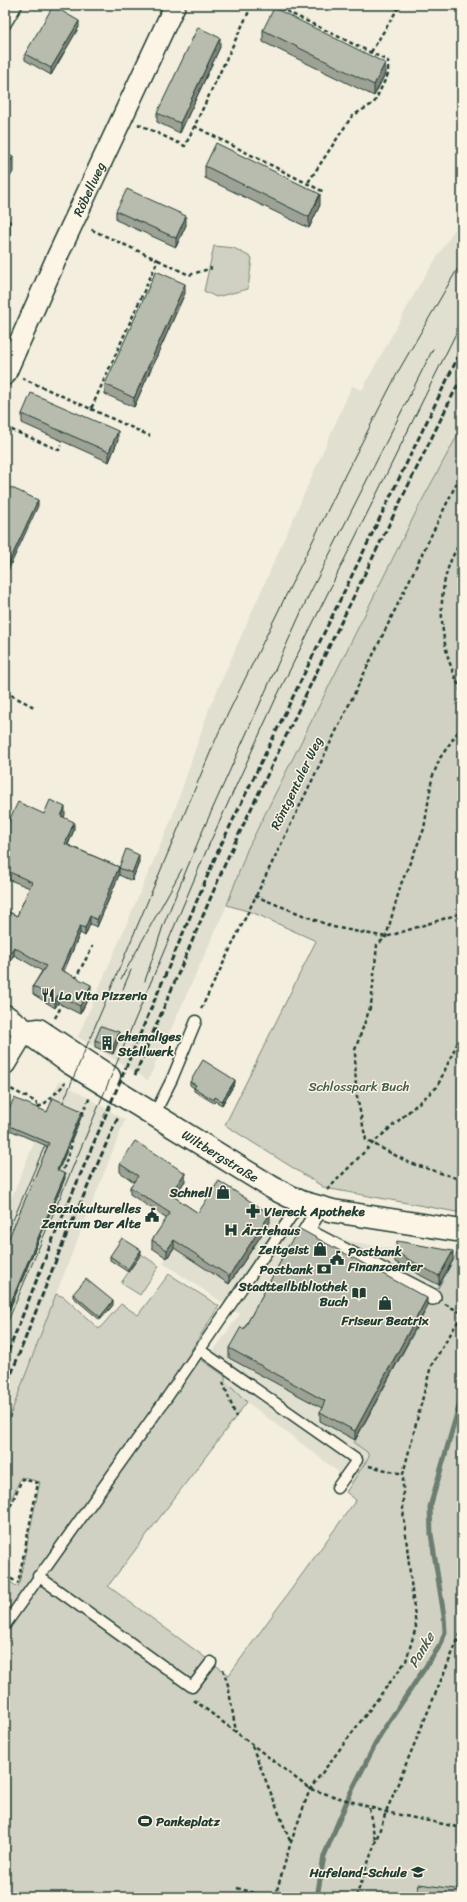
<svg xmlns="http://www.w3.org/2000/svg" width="467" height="1902" font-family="Sriracha,sans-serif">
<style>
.built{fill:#e1dfd0}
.green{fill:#d0d1c2;stroke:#78877b}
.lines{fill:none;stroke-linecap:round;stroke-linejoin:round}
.stream{stroke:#6c7d72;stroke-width:5}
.service-casing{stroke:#1f3d34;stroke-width:13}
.pedestrian-casing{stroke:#1f3d34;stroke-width:18}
.minor-casing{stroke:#1f3d34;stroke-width:23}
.secondary-casing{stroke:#1f3d34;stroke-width:25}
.path{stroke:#1f3d34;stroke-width:2.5;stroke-dasharray:4 3;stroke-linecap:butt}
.service{stroke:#fcf5e5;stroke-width:10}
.pedestrian{stroke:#fcf5e5;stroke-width:15}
.minor{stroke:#fcf5e5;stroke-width:20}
.secondary{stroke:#fcf5e5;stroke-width:22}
.tram{stroke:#1f3d34;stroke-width:1}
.rail{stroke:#1f3d34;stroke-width:3;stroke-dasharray:6 3;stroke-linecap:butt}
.wall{fill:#9ea296;stroke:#1f3d34}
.shaded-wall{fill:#81847a;stroke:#1f3d34}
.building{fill:#b8bcae;stroke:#1f3d34}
.labels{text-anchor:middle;stroke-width:3;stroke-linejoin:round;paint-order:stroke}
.street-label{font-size:13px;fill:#1f3d34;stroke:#fcf5e5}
.poi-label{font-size:13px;font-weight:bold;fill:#1f3d34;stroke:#fcf5e5;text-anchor:start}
.park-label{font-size:13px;fill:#425b50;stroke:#fcf5e5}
.water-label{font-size:14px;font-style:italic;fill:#465d53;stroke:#fcf5e5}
</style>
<rect width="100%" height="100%" fill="#f3eede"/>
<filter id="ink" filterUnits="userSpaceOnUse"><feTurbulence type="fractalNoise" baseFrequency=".025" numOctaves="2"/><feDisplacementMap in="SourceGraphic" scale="8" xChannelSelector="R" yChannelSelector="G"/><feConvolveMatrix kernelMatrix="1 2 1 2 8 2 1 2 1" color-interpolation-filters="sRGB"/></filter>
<g filter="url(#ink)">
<!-- built -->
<path class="built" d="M 462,218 L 462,427 L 420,504 L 247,850 L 227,905 L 148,1080 L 78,1037 L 172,818 L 209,709 L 352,386 L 362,390 L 420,284 Z
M 59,1081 L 125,1120 L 56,1294 L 5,1429 L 5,1214 Z
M 217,1180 L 277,1218 L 311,1234 L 453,1260 L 354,1443 L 367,1452 L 369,1457 L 353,1483 L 247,1402 L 224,1380 L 225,1376 L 214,1350 L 240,1314 L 163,1263 L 195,1219 Z"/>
<!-- green -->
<path class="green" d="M 214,246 L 234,248 L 252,258 L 248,289 L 216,297 L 204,291 Z
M 462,427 L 462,1213 L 325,1188 L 225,1125 L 316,941 L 254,913 L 227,905 L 247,850 L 420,504 Z
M 461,1246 L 462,1897 L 5,1897 L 5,1579 L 18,1587 L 40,1482 L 21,1477 L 5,1514 L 5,1429 L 56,1294 L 64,1297 L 99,1329 L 121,1304 L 138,1315 L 169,1274 L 219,1306 L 190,1352 L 225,1376 L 225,1380 L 247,1402 L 108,1586 L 229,1675 L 356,1500 L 346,1492 L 369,1457 L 367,1452 L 354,1443 Z
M 141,1254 L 159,1266 L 140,1295 L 121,1283 Z"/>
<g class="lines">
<!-- stream -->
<path class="stream" d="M 317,1897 L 324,1856 L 350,1794 L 380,1735 L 441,1644 L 445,1632 L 444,1616 L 431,1534 L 430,1507 L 462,1396"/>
<defs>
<path id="service" d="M 5,25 L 17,5
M 158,1107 L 172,1079 L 196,1021
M 200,1350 L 357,1460 L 337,1488
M 38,1576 L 192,1687 L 211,1662
M 5,1625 L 168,1396 L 301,1202"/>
<path id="pedestrian" d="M 320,1208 L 306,1231 L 433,1297"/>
<g id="minor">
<path id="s1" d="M 5,375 L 57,257 L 175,5"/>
<path d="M 5,1064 L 25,1031 L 39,1029 L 110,1076"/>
</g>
<g id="secondary">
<path id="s2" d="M 5,1016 L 70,1063 L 273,1188 L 301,1202 L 333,1211 L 462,1231"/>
</g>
</defs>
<!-- service casing -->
<use href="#service" class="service-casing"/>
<!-- pedestrian casing -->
<use href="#pedestrian" class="pedestrian-casing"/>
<!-- minor casing -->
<use href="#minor" class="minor-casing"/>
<!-- secondary casing -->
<use href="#secondary" class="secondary-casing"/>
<!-- path -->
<path class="path" d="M 274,5 L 388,61 L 388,74 L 374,103 L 352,116 L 307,184
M 371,52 L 400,5
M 138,124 L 185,146 L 252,5
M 194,126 L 324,192
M 158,260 L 189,275 L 212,268
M 22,378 L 91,409 L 158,260 L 90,229
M 91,409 L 150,436
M 5,427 L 59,450 L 61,445
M 462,541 C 439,571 438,618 447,653 C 450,667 457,680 462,694
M 462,668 L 462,676
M 5,692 L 34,707
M 462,726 L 440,758 L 432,778 L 424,829 L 401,884 L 386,937 L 377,945 L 371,1005 L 355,1050 L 356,1092 L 366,1140 L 410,1163 L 462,1180
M 255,896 L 333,927 L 386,937 L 462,913
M 75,979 L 93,946
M 201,1009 L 462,472
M 55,1018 L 63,1003
M 5,1086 L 36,1102 L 38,1107 L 36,1110
M 38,1107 L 43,1105 L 63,1086 L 65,1082
M 82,1115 L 90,1097
M 61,1176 L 72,1144 L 70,1139
M 327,1190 L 373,1143 L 437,1087 L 462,1033
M 445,1304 L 462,1313
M 223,1382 L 236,1417
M 369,1466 L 403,1474
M 5,1519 L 22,1479 L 38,1483 L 18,1583
M 5,1575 L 18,1583
M 223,1669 L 228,1685 L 236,1732
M 194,1700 L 310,1789 L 386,1812 L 462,1828
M 252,1746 L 290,1841
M 369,1808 L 375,1840
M 237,1888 L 269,1897
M 275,1897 L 291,1842 L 310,1789 L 406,1661 L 416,1627 L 403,1510 L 403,1474 L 431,1366 L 462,1315
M 356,1897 L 386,1812 L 462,1630"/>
<!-- service -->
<use href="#service" class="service"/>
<!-- pedestrian -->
<use href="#pedestrian" class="pedestrian"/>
<!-- minor -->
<use href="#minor" class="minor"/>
<!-- secondary -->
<use href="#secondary" class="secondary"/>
<!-- tram -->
<path class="tram" d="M 121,979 L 182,869
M 145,981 L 163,926 L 203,830 L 307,599 L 433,349
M 123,989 L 131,970
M 59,1112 L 218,734 L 345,475 L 399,370 L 462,261
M 5,1239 L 49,1136
M 5,1328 L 207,849 L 277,696 L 462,321"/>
<!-- rail -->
<path class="rail" d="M 135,1075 L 228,857 L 319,667 L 462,376
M 5,1360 L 50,1246 L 218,851 L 462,349
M 5,1390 L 60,1250 L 118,1117"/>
</g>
<!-- wall -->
<path class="wall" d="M 457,5 L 462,5 L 462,8 Z
M 79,27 L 51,75 L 25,60 L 25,54 Z
M 263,30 L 385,74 L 374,96 L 263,42 Z
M 220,47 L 180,133 L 157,122 L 157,113 Z
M 205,166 L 320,205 L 309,228 L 205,178 Z
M 116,211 L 186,225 L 176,247 L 116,220 Z
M 185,293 L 134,407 L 105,394 L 105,384 Z
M 22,414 L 118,440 L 109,462 L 22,423 Z
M 44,814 L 65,815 L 63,817 L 74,830 L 68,845 L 119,867 L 139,862 L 132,881 L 119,875 L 97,927 L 90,924 L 85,936 L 80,933 L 64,971 L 91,993 L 80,1014 L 58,1003 L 55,1008 L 33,994 L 33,986 L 42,971 L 14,955 L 5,969 L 5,910 L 17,916 L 30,888 L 5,878 L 5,827 L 6,827 Z
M 119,1039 L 113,1054 L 95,1047 L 95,1040 Z
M 190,1082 L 235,1083 L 222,1105 L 215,1101 L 214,1103 L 194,1091 L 194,1088 L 190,1085 Z
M 47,1112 L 82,1115 L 58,1171 L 65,1178 L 5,1320 L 47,1146 L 5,1128 L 5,1118 Z
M 120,1164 L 185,1181 L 174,1197 L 198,1213 L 270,1222 L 229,1284 L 174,1248 L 167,1258 L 152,1248 L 152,1240 L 167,1219 L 130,1194 L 130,1187 L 134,1182 L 120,1172 Z
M 395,1252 L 453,1260 L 439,1285 L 395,1262 Z
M 141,1254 L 128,1272 L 110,1260 L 110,1256 Z
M 281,1256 L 427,1307 L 355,1440 L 320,1421 L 320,1412 L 322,1408 L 229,1358 L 229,1348 L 244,1329 L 281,1262 Z
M 73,1294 L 113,1305 L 100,1320 L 73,1297 Z"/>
<!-- shaded-wall -->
<path class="shaded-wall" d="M 79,21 L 79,27 L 51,75 L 51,68 Z
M 220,38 L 220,47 L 180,133 L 180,123 Z
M 385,63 L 385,74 L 374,96 L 374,85 Z
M 13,157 L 13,172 L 5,185 L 5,170 Z
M 320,194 L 320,205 L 309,228 L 309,217 Z
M 186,216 L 186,225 L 176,247 L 176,238 Z
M 10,221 L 10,236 L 5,244 L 5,229 Z
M 185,284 L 185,293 L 134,407 L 134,398 Z
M 118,431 L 118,440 L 109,462 L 109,452 Z
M 38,500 L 38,506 L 5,577 L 5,571 Z
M 65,807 L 65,815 L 61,824 L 61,816 Z
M 74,822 L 74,830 L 65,851 L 65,844 Z
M 139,855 L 139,862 L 132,881 L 132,873 Z
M 119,867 L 119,875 L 97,927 L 97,920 Z
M 90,916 L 90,924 L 85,936 L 85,928 Z
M 80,926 L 80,933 L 61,978 L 61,970 Z
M 14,947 L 14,955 L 5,969 L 5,962 Z
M 91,985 L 91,993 L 80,1014 L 80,1006 Z
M 58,995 L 58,1003 L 55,1008 L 55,1000 Z
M 119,1032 L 119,1039 L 113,1054 L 113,1047 Z
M 235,1080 L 235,1083 L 222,1105 L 222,1101 Z
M 82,1111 L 82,1115 L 57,1174 L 57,1170 Z
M 185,1173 L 185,1181 L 170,1202 L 170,1194 Z
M 65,1174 L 65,1178 L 5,1320 L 5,1316 Z
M 270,1214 L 270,1222 L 229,1284 L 229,1276 Z
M 174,1240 L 174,1248 L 167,1258 L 167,1250 Z
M 141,1250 L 141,1254 L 128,1272 L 128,1269 Z
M 453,1251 L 453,1260 L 439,1285 L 439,1276 Z
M 427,1298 L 427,1307 L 355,1440 L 355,1431 Z
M 113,1301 L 113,1305 L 100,1320 L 100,1317 Z"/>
<!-- building -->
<path class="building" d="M 53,6 L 79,21 L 51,68 L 25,54 Z
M 274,8 L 385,63 L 374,85 L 263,30 Z
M 198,27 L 220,38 L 180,123 L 157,113 Z
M 216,143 L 320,194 L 309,217 L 205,166 Z
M 5,153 L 13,157 L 5,170 Z
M 127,189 L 186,216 L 176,238 L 116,211 Z
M 5,218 L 10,221 L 5,229 Z
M 156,271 L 185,284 L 134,398 L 105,384 Z
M 31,393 L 118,431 L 109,452 L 22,414 Z
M 10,487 L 38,500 L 5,571 L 5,497 Z
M 50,800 L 65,807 L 61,816 L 74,822 L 65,844 L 119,867 L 97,920 L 90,916 L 85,928 L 80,926 L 61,970 L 91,985 L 80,1006 L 58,995 L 55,1000 L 33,986 L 46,966 L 14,947 L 5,962 L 5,910 L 17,916 L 32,882 L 5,870 L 5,827 L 6,827 L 18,802 L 44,814 Z
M 126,849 L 139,855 L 132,873 L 119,868 Z
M 101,1026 L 119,1032 L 113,1047 L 95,1040 Z
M 203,1060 L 235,1080 L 222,1101 L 215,1097 L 214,1100 L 194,1088 L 196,1085 L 190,1082 Z
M 14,1098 L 47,1112 L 53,1098 L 82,1111 L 57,1170 L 65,1174 L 5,1316 L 5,1247 L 49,1143 L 5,1124 L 5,1118 Z
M 135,1141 L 185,1173 L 170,1194 L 198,1213 L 219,1181 L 270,1214 L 229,1276 L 174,1240 L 167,1250 L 152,1240 L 170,1213 L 130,1187 L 138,1176 L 120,1164 Z
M 300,1229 L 427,1298 L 355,1431 L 320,1412 L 325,1401 L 229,1348 L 241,1327 L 244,1329 L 283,1257 L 281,1256 Z
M 122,1238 L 141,1250 L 128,1269 L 110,1256 Z
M 397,1241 L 453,1251 L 439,1276 L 395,1252 Z
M 86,1279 L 113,1301 L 100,1317 L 73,1294 Z
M 419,1884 L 462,1890 L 462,1897 L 417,1897 Z"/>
</g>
<!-- icons -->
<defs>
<symbol id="restaurant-bare" viewBox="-9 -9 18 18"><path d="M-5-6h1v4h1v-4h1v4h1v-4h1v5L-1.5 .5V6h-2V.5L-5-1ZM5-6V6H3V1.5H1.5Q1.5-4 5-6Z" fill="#1f3d34" stroke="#fcf5e5" stroke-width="2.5" paint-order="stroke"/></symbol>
<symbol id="building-bare" viewBox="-9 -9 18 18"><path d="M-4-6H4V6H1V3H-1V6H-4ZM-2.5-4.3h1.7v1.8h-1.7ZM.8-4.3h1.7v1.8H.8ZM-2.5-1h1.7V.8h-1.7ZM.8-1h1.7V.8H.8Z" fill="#1f3d34" stroke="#fcf5e5" stroke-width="2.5" paint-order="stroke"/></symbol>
<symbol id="shop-bare" viewBox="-9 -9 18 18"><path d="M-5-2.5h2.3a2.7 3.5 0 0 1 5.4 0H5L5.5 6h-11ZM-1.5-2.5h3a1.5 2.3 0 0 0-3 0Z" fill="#1f3d34" stroke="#fcf5e5" stroke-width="2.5" paint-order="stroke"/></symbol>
<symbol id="pharmacy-bare" viewBox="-9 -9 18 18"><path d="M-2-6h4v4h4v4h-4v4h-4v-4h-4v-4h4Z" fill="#1f3d34" stroke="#fcf5e5" stroke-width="2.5" paint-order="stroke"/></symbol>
<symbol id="civic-bare" viewBox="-9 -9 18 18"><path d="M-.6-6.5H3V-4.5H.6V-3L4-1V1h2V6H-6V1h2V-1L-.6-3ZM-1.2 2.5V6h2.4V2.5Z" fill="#1f3d34" stroke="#fcf5e5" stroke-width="2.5" paint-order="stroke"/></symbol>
<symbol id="hospital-bare" viewBox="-9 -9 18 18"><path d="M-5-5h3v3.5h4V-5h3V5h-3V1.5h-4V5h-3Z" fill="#1f3d34" stroke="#fcf5e5" stroke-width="2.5" paint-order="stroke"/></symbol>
<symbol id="bank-bare" viewBox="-9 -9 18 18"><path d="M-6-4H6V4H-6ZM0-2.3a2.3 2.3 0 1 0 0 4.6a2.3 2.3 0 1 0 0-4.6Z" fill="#1f3d34" stroke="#fcf5e5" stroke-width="2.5" paint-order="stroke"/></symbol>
<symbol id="library-bare" viewBox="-9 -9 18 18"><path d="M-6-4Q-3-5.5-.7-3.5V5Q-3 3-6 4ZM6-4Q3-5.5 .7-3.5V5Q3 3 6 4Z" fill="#1f3d34" stroke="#fcf5e5" stroke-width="2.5" paint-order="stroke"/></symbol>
<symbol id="stadium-bare" viewBox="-9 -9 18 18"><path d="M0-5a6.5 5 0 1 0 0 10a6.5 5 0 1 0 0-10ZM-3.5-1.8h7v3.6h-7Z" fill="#1f3d34" stroke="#fcf5e5" stroke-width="2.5" paint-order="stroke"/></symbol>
<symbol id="school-bare" viewBox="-9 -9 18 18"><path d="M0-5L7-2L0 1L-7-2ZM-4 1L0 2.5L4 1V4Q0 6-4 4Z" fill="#1f3d34" stroke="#fcf5e5" stroke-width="2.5" paint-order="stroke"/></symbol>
</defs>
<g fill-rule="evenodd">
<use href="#restaurant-bare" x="38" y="985" width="20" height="20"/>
<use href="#building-bare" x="97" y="1033" width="20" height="20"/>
<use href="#shop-bare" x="213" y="1182" width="20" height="20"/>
<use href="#pharmacy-bare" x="243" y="1201" width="20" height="20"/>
<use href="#civic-bare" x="142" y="1205" width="20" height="20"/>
<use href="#hospital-bare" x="221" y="1220" width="20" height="20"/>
<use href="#shop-bare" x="310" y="1239" width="20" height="20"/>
<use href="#civic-bare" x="327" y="1248" width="20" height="20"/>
<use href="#bank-bare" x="314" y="1259" width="20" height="20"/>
<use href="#library-bare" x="349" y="1283" width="20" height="20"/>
<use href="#shop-bare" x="375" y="1293" width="20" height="20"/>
<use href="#stadium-bare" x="135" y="1811" width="20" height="20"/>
<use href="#school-bare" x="408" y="1862" width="20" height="20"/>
</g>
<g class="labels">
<!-- street labels -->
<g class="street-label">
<text dy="5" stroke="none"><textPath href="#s1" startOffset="204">Röbellweg</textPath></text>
<text transform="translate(296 783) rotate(-64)" y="5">Röntgentaler Weg</text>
<text dy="5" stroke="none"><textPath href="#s2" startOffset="257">Wiltbergstraße</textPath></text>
</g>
<!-- poi labels -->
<g class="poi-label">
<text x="59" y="1000">La Vita Pizzeria</text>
<text x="118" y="1041">ehemaliges<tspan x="118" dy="15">Stellwerk</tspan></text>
<text x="212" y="1197" text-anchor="end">Schnell</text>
<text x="141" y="1213" text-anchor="end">Soziokulturelles<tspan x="141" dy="15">Zentrum Der Alte</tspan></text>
<text x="264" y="1216">Viereck Apotheke</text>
<text x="242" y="1235">Ärztehaus</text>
<text x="309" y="1254" text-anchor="end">Zeitgeist</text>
<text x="348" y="1256">Postbank<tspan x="348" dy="15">Finanzcenter</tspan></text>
<text x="313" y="1274" text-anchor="end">Postbank</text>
<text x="348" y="1291" text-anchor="end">Stadtteilbibliothek<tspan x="348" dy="15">Buch</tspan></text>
<text x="385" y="1325" text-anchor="middle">Friseur Beatrix</text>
<text x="156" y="1826">Pankeplatz</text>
<text x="407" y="1877" text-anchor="end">Hufeland-Schule</text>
</g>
<!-- park labels -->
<g class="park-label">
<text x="359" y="1091">Schlosspark Buch</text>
</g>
<!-- water labels -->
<g class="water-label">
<text transform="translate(421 1650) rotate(-60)" y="5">Panke</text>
</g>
</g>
<!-- margin -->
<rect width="467" height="1902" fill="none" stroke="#fcf5e5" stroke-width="20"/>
<rect x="10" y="10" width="447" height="1882" fill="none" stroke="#1f3d34" stroke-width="1.5" filter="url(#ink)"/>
</svg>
